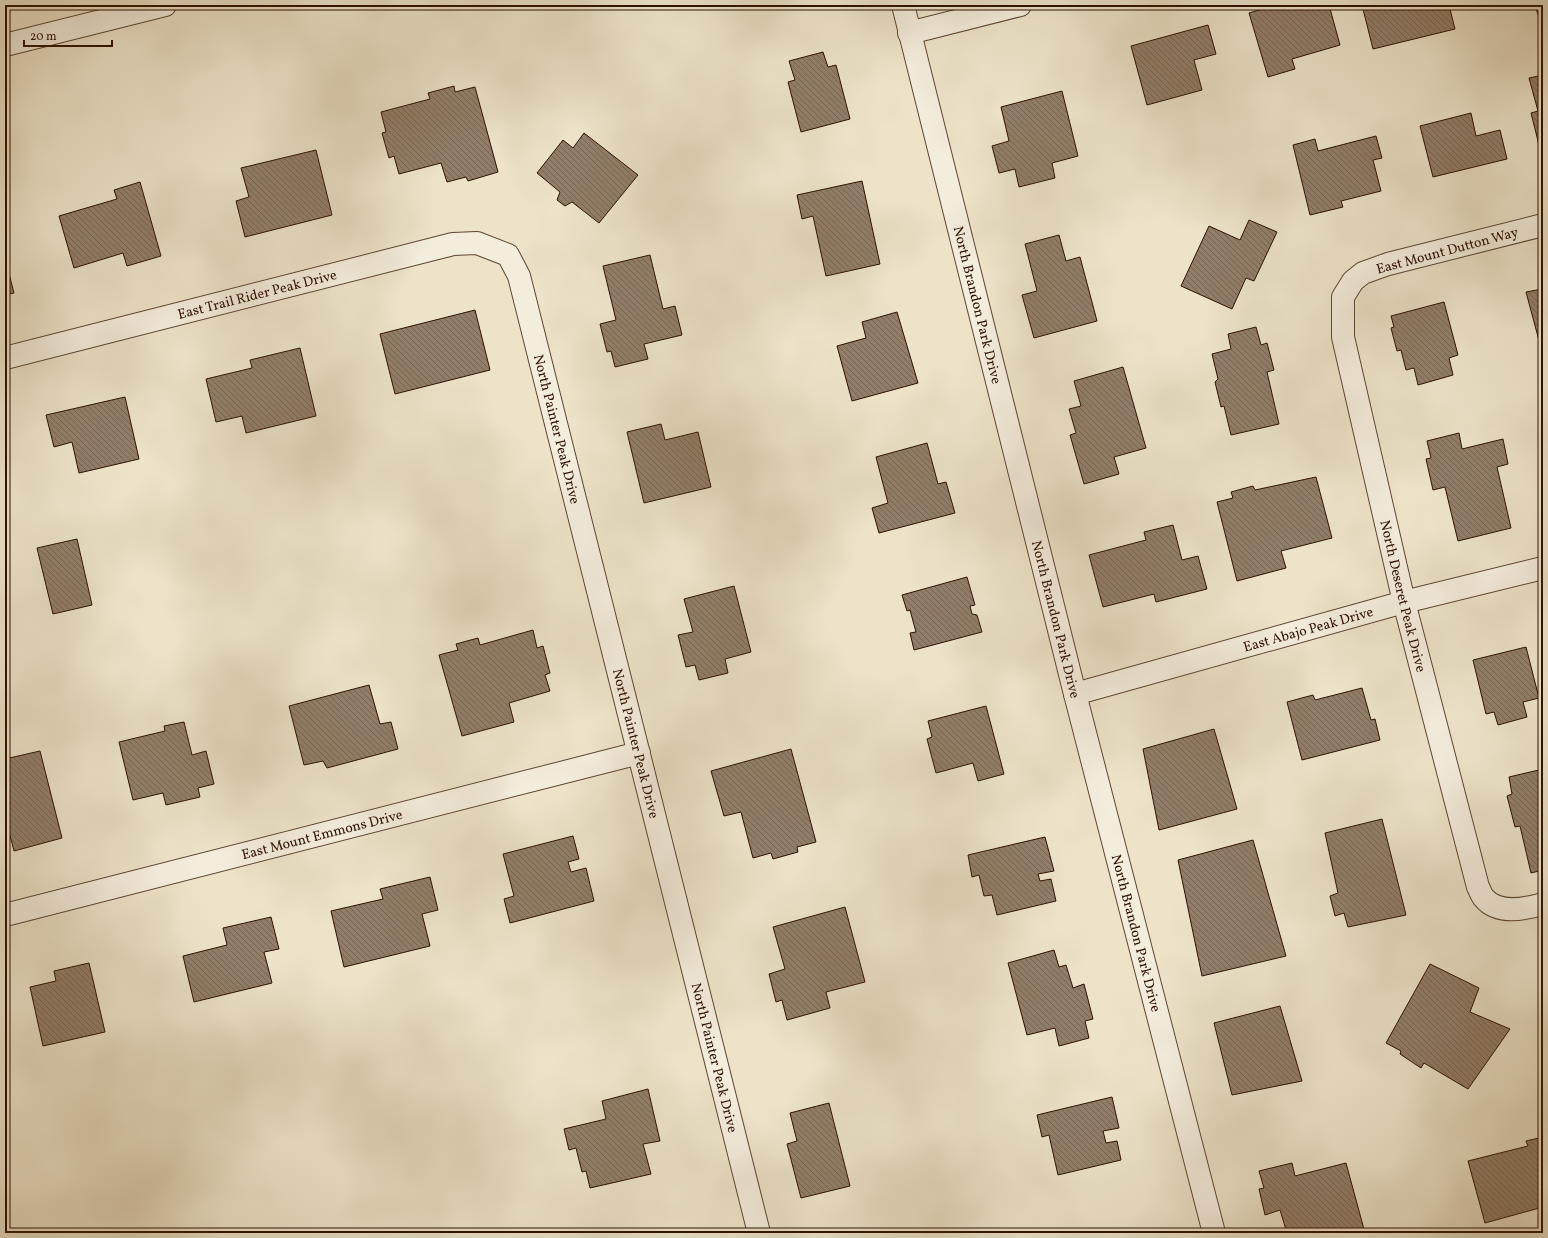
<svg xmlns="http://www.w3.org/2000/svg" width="1548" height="1238" font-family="Vollkorn,serif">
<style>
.building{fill:url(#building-back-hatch);stroke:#2e1101}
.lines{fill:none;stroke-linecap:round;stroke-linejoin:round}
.minor-casing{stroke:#5e4633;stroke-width:24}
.minor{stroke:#f3eddc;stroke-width:22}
.labels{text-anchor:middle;stroke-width:3;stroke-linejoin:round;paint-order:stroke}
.street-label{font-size:14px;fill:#2e1101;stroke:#f3eddc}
</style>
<defs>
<pattern id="building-back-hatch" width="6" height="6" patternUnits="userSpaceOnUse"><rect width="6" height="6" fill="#917e69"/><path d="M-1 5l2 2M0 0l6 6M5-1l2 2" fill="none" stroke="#776654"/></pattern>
</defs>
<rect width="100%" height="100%" fill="#ece3c9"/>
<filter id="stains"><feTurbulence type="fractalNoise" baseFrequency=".005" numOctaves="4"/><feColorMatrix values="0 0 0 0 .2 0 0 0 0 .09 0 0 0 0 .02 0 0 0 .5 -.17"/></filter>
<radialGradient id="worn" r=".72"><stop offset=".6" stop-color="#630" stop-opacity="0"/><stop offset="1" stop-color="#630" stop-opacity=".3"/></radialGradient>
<!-- building -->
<path class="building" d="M 1275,5 L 1329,5 L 1340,45 L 1292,59 L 1295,69 L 1268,77 L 1249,13 Z
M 1362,5 L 1449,5 L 1455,29 L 1373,49 Z
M 1535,5 L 1543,5 L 1543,13 L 1538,15 Z
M 1208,25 L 1216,54 L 1194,60 L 1202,90 L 1147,105 L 1131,46 Z
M 823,52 L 828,67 L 836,65 L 850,119 L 801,132 L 788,82 L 795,80 L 789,61 Z
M 1543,75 L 1543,148 L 1540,149 L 1531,113 L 1538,111 L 1529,78 Z
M 454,86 L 455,92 L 475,87 L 498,172 L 468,181 L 466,177 L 447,182 L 441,163 L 399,174 L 394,156 L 389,158 L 382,133 L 386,132 L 381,112 L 430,99 L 428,93 Z
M 1062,91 L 1078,156 L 1052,163 L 1055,178 L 1019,187 L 1015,169 L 999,173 L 992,146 L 1009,141 L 1001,107 Z
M 1471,113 L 1476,136 L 1500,130 L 1507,159 L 1433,177 L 1420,126 Z
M 584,133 L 638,175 L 599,223 L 572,202 L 565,206 L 557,200 L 560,192 L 537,173 L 563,140 L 573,148 Z
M 1376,136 L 1382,158 L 1373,160 L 1381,191 L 1341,201 L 1343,207 L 1310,215 L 1293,145 L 1315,139 L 1318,151 Z
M 316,150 L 332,215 L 245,237 L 236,201 L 249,197 L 241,168 Z
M 862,181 L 880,264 L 826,276 L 813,216 L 802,219 L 797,195 Z
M 140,182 L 161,256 L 127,266 L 123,253 L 74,268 L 59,216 L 117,199 L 114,190 Z
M 1249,220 L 1277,232 L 1254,281 L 1246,278 L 1232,309 L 1181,286 L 1209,226 L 1240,240 Z
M 1059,235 L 1066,261 L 1080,257 L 1097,321 L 1034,338 L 1022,295 L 1037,291 L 1025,244 Z
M 650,255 L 663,309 L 675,306 L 682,335 L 644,344 L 648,359 L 615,367 L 611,351 L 607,352 L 600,324 L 616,320 L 603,266 Z
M 5,258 L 14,293 L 5,295 Z
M 1542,289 L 1543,348 L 1541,348 L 1526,292 Z
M 1444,302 L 1458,355 L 1449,358 L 1453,375 L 1418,385 L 1414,368 L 1406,370 L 1401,350 L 1397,351 L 1391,328 L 1394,327 L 1391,316 Z
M 475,310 L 490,370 L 395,394 L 380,334 Z
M 897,312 L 918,383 L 852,401 L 837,346 L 866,338 L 862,322 Z
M 1256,327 L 1261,345 L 1267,343 L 1274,370 L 1267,372 L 1279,424 L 1231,435 L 1224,406 L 1221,407 L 1215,382 L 1218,379 L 1212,354 L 1231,349 L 1228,334 Z
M 300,348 L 316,416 L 246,433 L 242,416 L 216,422 L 206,379 L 252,368 L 250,360 Z
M 1123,367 L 1146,448 L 1114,457 L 1119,474 L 1084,484 L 1070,435 L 1076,433 L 1069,409 L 1081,406 L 1074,381 Z
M 125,397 L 139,459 L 79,473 L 72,442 L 54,447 L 46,415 Z
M 661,424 L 665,440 L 698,432 L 711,487 L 644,503 L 627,432 Z
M 1459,433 L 1462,449 L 1503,439 L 1508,464 L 1497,467 L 1511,528 L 1458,541 L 1445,487 L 1433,490 L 1426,459 L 1431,458 L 1427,441 Z
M 927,443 L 938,484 L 946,482 L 955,513 L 879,533 L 872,508 L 888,503 L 876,457 Z
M 1316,477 L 1332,538 L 1281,551 L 1286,568 L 1237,581 L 1217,502 L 1233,498 L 1231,492 L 1253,486 L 1255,490 Z
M 1173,525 L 1182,560 L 1198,556 L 1207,589 L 1156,602 L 1154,594 L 1103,607 L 1089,555 L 1146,540 L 1144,532 Z
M 77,539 L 92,605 L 53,614 L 37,548 Z
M 967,577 L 975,605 L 970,606 L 972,614 L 977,615 L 982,632 L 914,650 L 910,633 L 916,632 L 910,610 L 907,611 L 902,595 Z
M 734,586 L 751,652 L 725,659 L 728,673 L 699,680 L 695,665 L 686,667 L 678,635 L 693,632 L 684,599 Z
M 533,630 L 537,648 L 543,646 L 550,673 L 545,675 L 550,691 L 509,703 L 514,722 L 462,736 L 439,655 L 458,650 L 456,644 L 478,638 L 480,645 Z
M 1526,647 L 1539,698 L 1523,702 L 1527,717 L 1498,725 L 1494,712 L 1486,714 L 1473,660 Z
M 369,685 L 380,724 L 391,722 L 398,749 L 327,768 L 323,761 L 304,765 L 289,706 Z
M 1362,688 L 1371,720 L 1375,719 L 1380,740 L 1302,760 L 1287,702 L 1313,695 L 1315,700 Z
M 986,706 L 1004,774 L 978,781 L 973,763 L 936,773 L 927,739 L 932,737 L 928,721 Z
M 184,722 L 192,755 L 206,751 L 214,784 L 198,788 L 200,797 L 166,805 L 163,793 L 133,800 L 119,742 L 165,731 L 164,726 Z
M 1214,729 L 1237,809 L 1159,830 L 1143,749 Z
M 791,749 L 816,842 L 797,847 L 798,852 L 773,859 L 771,853 L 753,858 L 741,812 L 724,816 L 711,771 Z
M 40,751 L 62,838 L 14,851 L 8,828 L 5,828 L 5,759 Z
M 1543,769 L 1543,870 L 1531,873 L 1520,826 L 1515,827 L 1507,796 L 1512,794 L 1509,777 Z
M 1382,819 L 1406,915 L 1348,927 L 1344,913 L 1335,916 L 1330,896 L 1338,893 L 1325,833 Z
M 573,836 L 579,859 L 568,862 L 571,872 L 586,868 L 594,901 L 510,923 L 504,899 L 514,896 L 503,854 Z
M 1045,837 L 1054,871 L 1038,874 L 1040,881 L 1051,879 L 1056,901 L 997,915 L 992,895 L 984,896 L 979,875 L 972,877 L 968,855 Z
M 1253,840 L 1286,956 L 1202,976 L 1178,860 Z
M 430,877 L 438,910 L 422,914 L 430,946 L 344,967 L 331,911 L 383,899 L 380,889 Z
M 845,907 L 865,982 L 826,992 L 830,1008 L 787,1020 L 782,1000 L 776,1002 L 769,974 L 785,969 L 773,927 Z
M 271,917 L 279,949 L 264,952 L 272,983 L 194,1002 L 183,956 L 227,945 L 223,928 Z
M 1054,950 L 1059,967 L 1066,965 L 1073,988 L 1084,984 L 1093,1019 L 1085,1021 L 1089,1038 L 1059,1046 L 1055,1028 L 1027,1035 L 1008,963 Z
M 89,963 L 105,1032 L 43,1046 L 30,987 L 56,981 L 54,971 Z
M 1430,964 L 1479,988 L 1470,1012 L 1510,1029 L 1468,1089 L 1424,1063 L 1421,1068 L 1400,1054 L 1401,1051 L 1386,1043 Z
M 1280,1006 L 1302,1081 L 1232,1095 L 1214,1023 Z
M 648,1089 L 660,1141 L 643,1144 L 651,1174 L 590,1188 L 586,1171 L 582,1172 L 576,1148 L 569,1150 L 564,1129 L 606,1119 L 602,1101 Z
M 1112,1097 L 1119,1128 L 1103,1131 L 1106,1143 L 1117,1141 L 1121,1160 L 1058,1175 L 1049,1135 L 1042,1137 L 1037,1115 Z
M 829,1103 L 850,1186 L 801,1198 L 787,1144 L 797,1141 L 790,1113 Z
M 1543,1137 L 1543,1207 L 1485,1223 L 1468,1161 L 1528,1146 L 1526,1141 Z
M 1292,1163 L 1295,1176 L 1346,1163 L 1365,1233 L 1287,1233 L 1280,1210 L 1265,1215 L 1259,1189 L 1264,1188 L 1259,1171 Z"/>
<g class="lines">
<defs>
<g id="minor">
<path id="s1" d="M 903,5 L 1075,694 L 1214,1233"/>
<path d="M 909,33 L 1020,5"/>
<path d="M 5,45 L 165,5"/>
<path id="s2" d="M 1543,225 L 1388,264 L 1363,273 L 1353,281 L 1343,297 L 1343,337 L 1404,602 L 1478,887 C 1480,890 1481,895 1484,898 C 1498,915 1525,909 1543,904"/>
<path id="s3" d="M 5,358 L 453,244 L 477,243 L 508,255 L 519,276 L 759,1233"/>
<path id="s4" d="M 1075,694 L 1404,602 L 1543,568"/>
<path id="s5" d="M 5,915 L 639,753"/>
</g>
</defs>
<!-- minor casing -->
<use href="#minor" class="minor-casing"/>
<!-- minor -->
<use href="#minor" class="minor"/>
</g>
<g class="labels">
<!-- street labels -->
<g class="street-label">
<text transform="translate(1447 250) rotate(-15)" y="5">East Mount Dutton Way</text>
<text dy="5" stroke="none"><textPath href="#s3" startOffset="260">East Trail Rider Peak Drive</textPath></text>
<text dy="5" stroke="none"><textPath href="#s1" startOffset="309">North Brandon Park Drive</textPath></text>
<text dy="5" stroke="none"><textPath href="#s3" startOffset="701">North Painter Peak Drive</textPath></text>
<text dy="5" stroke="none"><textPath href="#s2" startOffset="524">North Deseret Peak Drive</textPath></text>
<text dy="5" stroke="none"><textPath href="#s1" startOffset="633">North Brandon Park Drive</textPath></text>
<text dy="5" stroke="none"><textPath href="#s4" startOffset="242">East Abajo Peak Drive</textPath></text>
<text dy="5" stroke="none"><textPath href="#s3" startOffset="1025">North Painter Peak Drive</textPath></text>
<text dy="5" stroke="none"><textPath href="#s5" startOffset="327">East Mount Emmons Drive</textPath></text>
<text dy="5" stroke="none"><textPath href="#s1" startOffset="957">North Brandon Park Drive</textPath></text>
<text dy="5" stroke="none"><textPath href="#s3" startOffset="1349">North Painter Peak Drive</textPath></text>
</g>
</g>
<!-- margin -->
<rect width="1548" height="1238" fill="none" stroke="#ece3c9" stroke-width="20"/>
<rect x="6" y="6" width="1536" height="1226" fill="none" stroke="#2e1101" stroke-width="2"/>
<rect x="10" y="10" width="1528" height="1218" fill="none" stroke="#2e1101"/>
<!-- scale -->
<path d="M24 40v6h88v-6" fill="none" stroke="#2e1101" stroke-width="2"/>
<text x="30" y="40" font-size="12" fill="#2e1101" stroke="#f3eddc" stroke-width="3" paint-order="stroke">20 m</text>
<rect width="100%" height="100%" filter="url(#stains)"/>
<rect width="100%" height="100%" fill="url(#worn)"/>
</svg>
